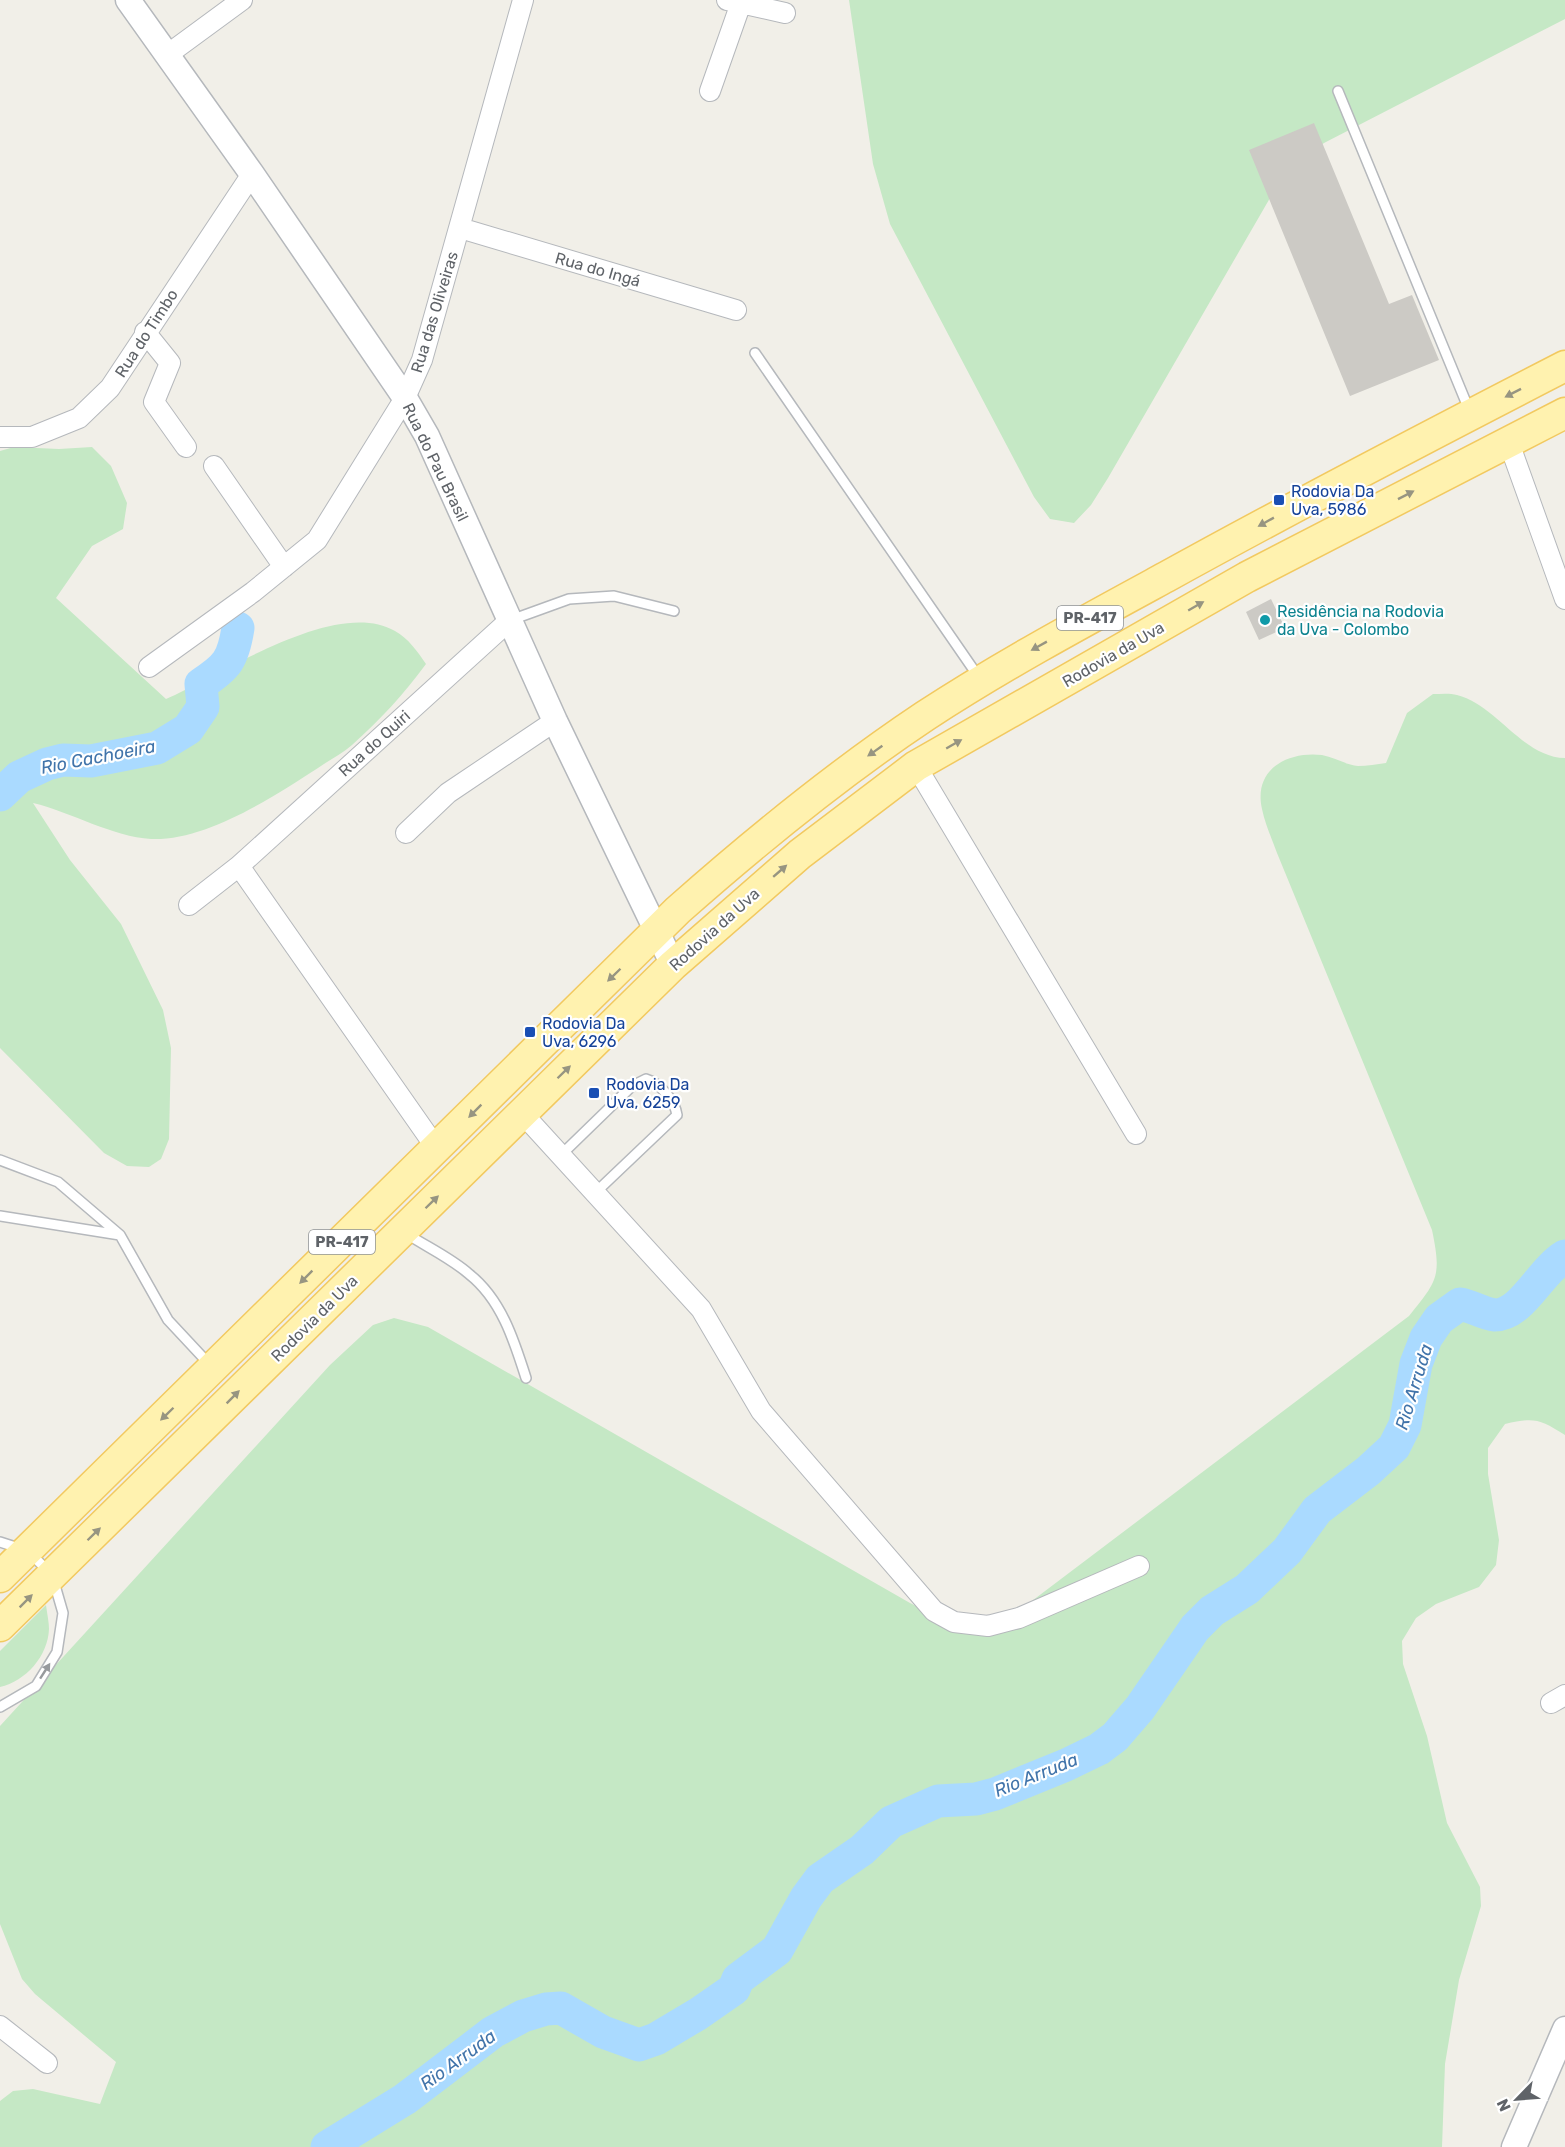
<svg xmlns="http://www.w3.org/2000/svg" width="1565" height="2147" font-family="Rubik,sans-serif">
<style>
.green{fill:#c5e8c5}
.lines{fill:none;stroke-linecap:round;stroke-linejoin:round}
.river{stroke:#aadaff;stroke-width:33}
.building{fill:#cccac5}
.service-casing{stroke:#b5b8bc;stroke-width:12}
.minor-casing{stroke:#b5b8bc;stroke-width:22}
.tertiary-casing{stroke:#b5b8bc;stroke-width:27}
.primary-casing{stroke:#f2c960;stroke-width:33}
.service{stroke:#fff;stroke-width:9}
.minor{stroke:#fff;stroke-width:20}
.tertiary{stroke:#fff;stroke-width:24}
.primary{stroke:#fff2af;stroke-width:30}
.oneway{fill:#979581}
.oneway2{fill:#979a9d}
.transit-dot{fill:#1a4fb4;stroke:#fff;stroke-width:2}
.culture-dot{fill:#0f9aa8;stroke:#fff;stroke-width:2}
.labels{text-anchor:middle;stroke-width:4.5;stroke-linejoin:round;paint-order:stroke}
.shield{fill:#fff;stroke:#8f9295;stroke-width:1.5}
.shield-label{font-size:15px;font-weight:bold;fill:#5f6368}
.street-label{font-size:16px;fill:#5f6368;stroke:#fff}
.transit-label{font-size:16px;fill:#164399;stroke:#fff;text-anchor:start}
.culture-label{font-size:16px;fill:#0d838f;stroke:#fff;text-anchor:start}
.water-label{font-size:18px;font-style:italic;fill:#4174aa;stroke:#fff}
</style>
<rect width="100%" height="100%" fill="#f1efe8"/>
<!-- green -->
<path class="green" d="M 849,0 L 1565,0 L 1565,19 L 1324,143 L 1305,157 L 1270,198 L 1108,478 L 1091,505 L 1074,523 L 1050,519 L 1034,497 L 890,224 L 873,164 Z
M 14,447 L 59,449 L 92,447 L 111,466 L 127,503 L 123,529 L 92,546 L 56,598 L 166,699 C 223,674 336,597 395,631 C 408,638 418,652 426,664 C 404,694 380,720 352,745 C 342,754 329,760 318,768 C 273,797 206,841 151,839 C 113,837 71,812 33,803 L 70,860 L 121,924 L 163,1010 L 171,1048 L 169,1139 L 161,1159 L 149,1167 L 127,1166 L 104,1153 L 0,1048 L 0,451 Z
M 1433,694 C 1441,694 1450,693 1457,695 C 1497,705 1522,757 1565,758 L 1565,1435 C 1540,1419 1534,1417 1505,1424 L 1488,1448 L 1488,1474 L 1499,1540 L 1496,1565 L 1479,1587 L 1436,1604 L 1416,1618 L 1402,1641 L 1403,1664 L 1427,1736 L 1447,1823 L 1480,1887 L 1481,1906 L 1459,1980 L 1445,2064 L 1442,2147 L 0,2147 L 0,2101 L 13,2091 L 33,2089 L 100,2104 L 116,2062 L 35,1994 L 22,1979 L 0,1924 L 0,1726 L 330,1365 L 373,1325 L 394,1318 L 428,1327 L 910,1603 L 946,1621 L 1012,1616 L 1409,1316 C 1437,1281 1442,1277 1432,1230 L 1277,853 C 1272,839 1265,824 1262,809 C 1253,769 1288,751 1322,755 C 1334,757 1346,765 1358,766 C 1367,766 1377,764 1386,763 L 1407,713 Z
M 46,1605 C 47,1613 49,1622 49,1629 C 48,1656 26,1681 0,1687 L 0,1651 Z"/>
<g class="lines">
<!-- river -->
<path class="river" d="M 0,795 L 19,777 L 47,764 L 63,760 L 91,761 L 157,748 L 188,729 L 203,707 L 201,684 C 227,667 233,660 238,628
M 327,2147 L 405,2099 L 493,2032 L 523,2016 L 546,2009 L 561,2008 L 603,2032 L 639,2045 L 656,2039 L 698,2014 L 734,1989 L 738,1979 L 777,1950 L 806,1898 L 820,1879 L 862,1850 L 891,1822 L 938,1801 L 976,1799 L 995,1794 L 1066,1765 L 1099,1749 L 1115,1737 L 1140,1708 L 1195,1628 L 1212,1611 L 1247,1589 L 1287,1551 L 1317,1510 L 1368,1471 L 1394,1447 L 1405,1425 L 1416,1364 L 1426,1338 L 1439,1319 L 1460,1304 C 1472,1306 1483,1314 1495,1315 C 1522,1315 1540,1271 1565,1256"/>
</g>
<!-- building -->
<path class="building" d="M 1314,123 L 1389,304 L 1412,295 L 1439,360 L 1350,396 L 1249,150 Z
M 1271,599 L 1285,628 L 1259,640 L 1246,612 Z"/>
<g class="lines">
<defs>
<path id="service" d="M 1338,91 L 1470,412
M 755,353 L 980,679
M 511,620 L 569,599 L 614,596 L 674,611
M 561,1155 L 632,1086 L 646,1079 C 660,1083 675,1101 677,1115 L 595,1193
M 0,1160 L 58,1182 L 120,1235 L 168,1320 L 210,1365
M 0,1216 L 120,1235
M 407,1234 C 427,1247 451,1258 469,1274 C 501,1299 514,1340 526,1378
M 0,1542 L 28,1551 L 52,1575 L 63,1613 L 57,1652 L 36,1686 L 0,1707"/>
<path id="minor" d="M 727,0 L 785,13
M 167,55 L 242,0
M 710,91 L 741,3
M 460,228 L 736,310
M 145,332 L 170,363 L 154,402 L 186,447
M 0,437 L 32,437 L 79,418 L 110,388 L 252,174
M 1509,443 L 1565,599
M 214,466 L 284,567
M 149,667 L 253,592 L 317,540 L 405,398 L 422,360 L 523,0
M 916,766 L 1136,1134
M 406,833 L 448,793 L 555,721
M 239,866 L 437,1149
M 189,905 L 239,866 L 510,620
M 522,1113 L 701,1309 L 761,1411 L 934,1611 L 954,1622 L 988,1626 L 1019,1618 L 1139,1566
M 1551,1703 L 1565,1695
M 0,2026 L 47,2063"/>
<path id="tertiary" d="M 128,0 L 252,174 L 405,398 L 427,436 L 555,721 L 673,965
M 1514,2147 L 1565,2029"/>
<path id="primary" d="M 0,1577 L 678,910 C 756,841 838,774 925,716 C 1003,665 1085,621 1166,577 C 1298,504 1431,435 1565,366
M 0,1626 L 673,965 L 800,854 L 916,766 L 1247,577 L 1565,413"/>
</defs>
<!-- service casing -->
<use href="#service" class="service-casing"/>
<!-- minor casing -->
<use href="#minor" class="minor-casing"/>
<!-- tertiary casing -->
<use href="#tertiary" class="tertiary-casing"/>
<!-- primary casing -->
<use href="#primary" class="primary-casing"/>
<!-- service -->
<use href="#service" class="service"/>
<!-- minor -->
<use href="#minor" class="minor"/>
<!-- tertiary -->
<use href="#tertiary" class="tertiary"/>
<!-- primary -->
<use href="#primary" class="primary"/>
</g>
<!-- one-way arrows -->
<defs><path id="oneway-solid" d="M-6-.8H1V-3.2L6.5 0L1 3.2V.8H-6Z" transform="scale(1.5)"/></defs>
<g class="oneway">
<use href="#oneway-solid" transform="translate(1513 393) rotate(153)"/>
<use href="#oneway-solid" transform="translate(1406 495) rotate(-27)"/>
<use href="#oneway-solid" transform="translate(1266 522) rotate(151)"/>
<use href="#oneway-solid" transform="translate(1196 606) rotate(-30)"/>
<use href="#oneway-solid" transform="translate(1039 646) rotate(151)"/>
<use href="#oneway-solid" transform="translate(954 744) rotate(-30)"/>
<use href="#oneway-solid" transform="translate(875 751) rotate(145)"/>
<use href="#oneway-solid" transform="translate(780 871) rotate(-41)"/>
<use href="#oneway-solid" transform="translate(614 975) rotate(136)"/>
<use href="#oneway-solid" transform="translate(564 1072) rotate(-44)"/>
<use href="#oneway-solid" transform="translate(475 1111) rotate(135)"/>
<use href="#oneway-solid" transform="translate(432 1202) rotate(-44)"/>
<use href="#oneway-solid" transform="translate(306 1277) rotate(135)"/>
<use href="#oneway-solid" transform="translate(233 1397) rotate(-45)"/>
<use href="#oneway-solid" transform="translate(167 1414) rotate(136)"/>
<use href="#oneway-solid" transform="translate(94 1534) rotate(-44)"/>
<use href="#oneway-solid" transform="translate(26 1601) rotate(-45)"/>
</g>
<use class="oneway2" href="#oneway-solid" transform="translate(45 1671) rotate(-57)"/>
<!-- markers -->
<g class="transit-dot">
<rect x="1273" y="494" width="12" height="12" rx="3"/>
<rect x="524" y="1026" width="12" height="12" rx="3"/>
<rect x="588" y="1087" width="12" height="12" rx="3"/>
</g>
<circle class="culture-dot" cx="1265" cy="620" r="6"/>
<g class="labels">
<!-- shield labels -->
<g class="shield">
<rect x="1057" y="606" width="66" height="24" rx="4.5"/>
<rect x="309" y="1230" width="66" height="24" rx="4.5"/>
</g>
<g class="shield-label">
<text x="1090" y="623">PR-417</text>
<text x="342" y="1247">PR-417</text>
</g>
<!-- street labels -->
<g class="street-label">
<text transform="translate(598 269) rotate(16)" y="6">Rua do Ingá</text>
<text transform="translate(434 312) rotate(-73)" y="6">Rua das Oliveiras</text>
<text transform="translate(146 333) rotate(-57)" y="6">Rua do Timbo</text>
<text transform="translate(436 462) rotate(64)" y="6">Rua do Pau Brasil</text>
<text transform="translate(1113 654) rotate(-30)" y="6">Rodovia da Uva</text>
<text transform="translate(374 743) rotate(-42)" y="6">Rua do Quiri</text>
<text transform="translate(714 929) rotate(-42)" y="6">Rodovia da Uva</text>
<text transform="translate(314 1318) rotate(-45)" y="6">Rodovia da Uva</text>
</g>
<!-- transit labels -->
<g class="transit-label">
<text x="1291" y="497">Rodovia Da<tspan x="1291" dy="18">Uva, 5986</tspan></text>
<text x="542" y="1029">Rodovia Da<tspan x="542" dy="18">Uva, 6296</tspan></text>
<text x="606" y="1090">Rodovia Da<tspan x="606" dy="18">Uva, 6259</tspan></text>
</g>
<!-- culture labels -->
<g class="culture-label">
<text x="1277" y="617">Residência na Rodovia<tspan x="1277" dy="18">da Uva - Colombo</tspan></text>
</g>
<!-- water labels -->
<g class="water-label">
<text transform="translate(98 757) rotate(-11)" y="6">Rio Cachoeira</text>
<text transform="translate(1414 1387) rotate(-73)" y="6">Rio Arruda</text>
<text transform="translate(1036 1775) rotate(-22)" y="6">Rio Arruda</text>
<text transform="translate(458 2060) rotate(-36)" y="6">Rio Arruda</text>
</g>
</g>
<!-- north arrow -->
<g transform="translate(1517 2099) rotate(245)" stroke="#ffffff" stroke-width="4.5" paint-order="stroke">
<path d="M0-4.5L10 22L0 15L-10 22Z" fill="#5f6368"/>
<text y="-9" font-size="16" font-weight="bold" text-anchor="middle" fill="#5f6368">N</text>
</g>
</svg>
